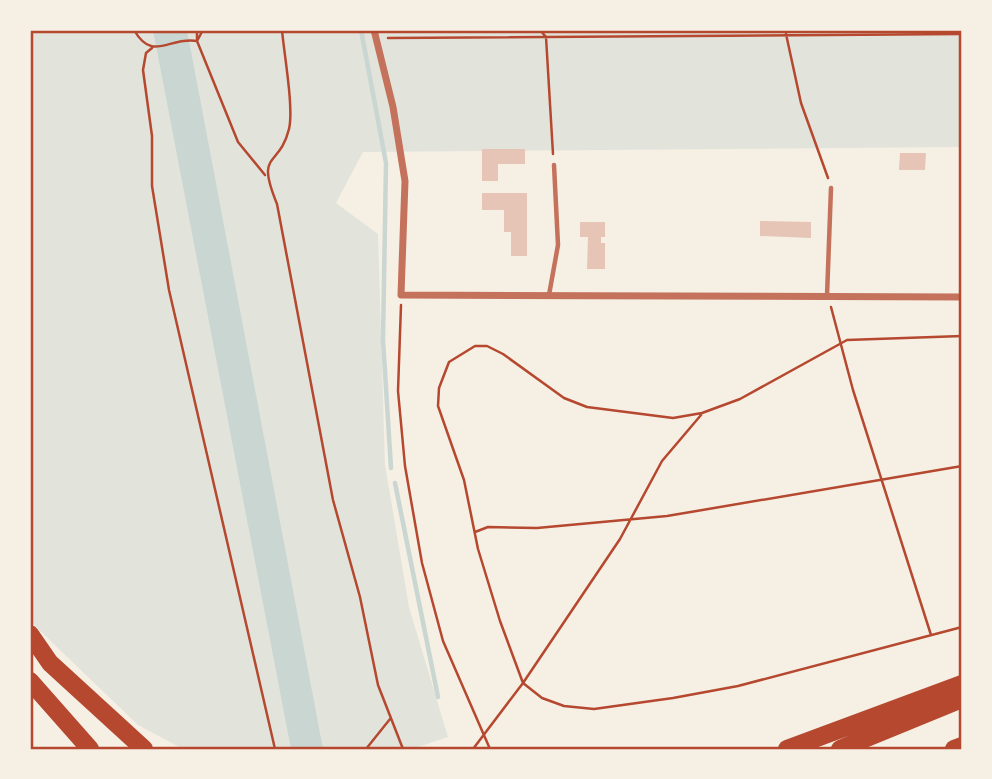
<svg xmlns="http://www.w3.org/2000/svg" width="992" height="779" font-family="'Open Sans',sans-serif">
<style>
.green{fill:#e2e4dc}
.water{fill:#c9d6d2}
.lines{fill:none;stroke-linecap:round;stroke-linejoin:round}
.stream{stroke:#c9d6d2;stroke-width:4.5}
.building{fill:#e6c5b7}
.path{stroke:#b5482f;stroke-width:2.5}
.service{stroke:#c5725c;stroke-width:4.5}
.minor{stroke:#c5725c;stroke-width:7}
.motorway{stroke:#b5482f;stroke-width:18}
.neatline{fill:none;stroke:#b5482f;stroke-width:2.5}
</style>
<rect width="100%" height="100%" fill="#f6efe4"/>
<!-- green -->
<path class="green" d="M 30,30 L 962,30 L 962,147 L 363,152 L 336,203 L 378,234 L 385,465 L 409,607 L 448,737 L 412,749 L 183,749 L 138,725 L 35,626 L 30,616 Z"/>
<!-- water -->
<path class="water" d="M 153,30 L 187,30 L 323,749 L 291,749 Z"/>
<g class="lines">
<!-- stream -->
<path class="stream" d="M 361,30 L 386,163 L 383,340 L 391,468
M 395,483 L 438,697"/>
</g>
<!-- building -->
<path class="building" d="M 482,149 L 525,149 L 525,164 L 498,164 L 498,181 L 482,181 Z
M 900,153 L 926,153 L 925,170 L 899,170 Z
M 482,193 L 527,193 L 527,256 L 511,256 L 511,232 L 504,232 L 504,210 L 482,210 Z
M 760,221 L 811,222 L 811,238 L 760,236 Z
M 580,222 L 605,222 L 605,237 L 601,237 L 601,243 L 605,243 L 605,269 L 587,269 L 588,237 L 580,237 Z"/>
<g class="lines">
<!-- path -->
<path class="path" d="M 134,30 C 153,63 169,36 197,41 L 197,30
M 203,30 L 197,41 L 238,142 L 265,175
M 282,30 C 284,54 294,108 289,129 C 279,169 255,150 277,204 L 333,500 L 360,597 L 378,685 L 403,749
M 540,30 L 546,37 L 553,154
M 786,34 L 801,103 L 828,178
M 388,38 L 962,34
M 152,48 L 146,53 L 143,70 L 152,136 L 152,186 L 169,290 L 275,749
M 401,305 L 398,391 L 405,466 L 422,563 L 443,641 L 490,749
M 831,307 L 853,390 L 931,635
M 962,336 L 847,340 L 740,399 L 702,413 L 673,418 L 587,407 L 564,398 L 503,354 L 487,346 L 475,346 L 449,362 L 439,388 L 438,406 L 464,480 L 478,549 L 500,621 L 523,683 L 542,698 L 564,706 L 594,709 L 673,698 L 738,686 L 962,627
M 475,532 L 488,527 L 537,528 L 667,516 L 962,466
M 366,749 L 390,719
M 473,749 L 523,683 L 620,539 L 662,461 L 701,415"/>
<!-- service -->
<path class="service" d="M 549,295 L 558,245 L 554,165
M 827,296 L 831,188"/>
<!-- minor -->
<path class="minor" d="M 374,30 L 393,107 L 405,181 L 401,295 L 962,297"/>
<!-- motorway -->
<path class="motorway" d="M 30,634 L 50,663 L 144,749
M 30,681 L 90,749
M 787,749 L 962,684
M 840,749 L 962,699
M 954,749 L 962,746"/>
</g>
<!-- border -->
<rect width="992" height="779" fill="none" stroke="#f6efe4" stroke-width="63"/>
<rect x="32" y="32" width="928" height="716" class="neatline"/>
</svg>
